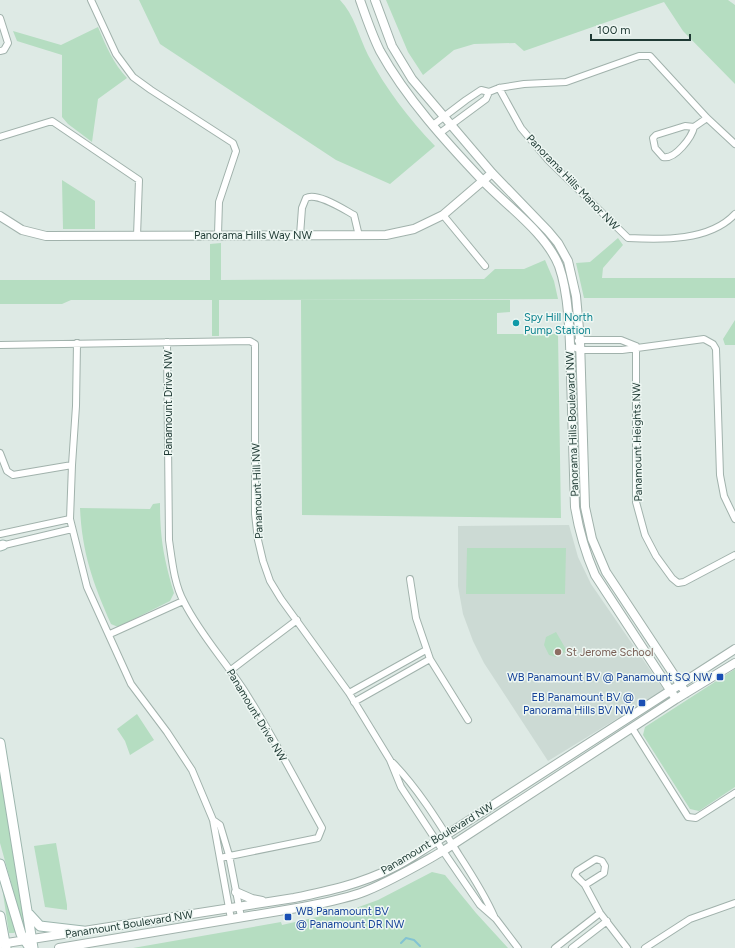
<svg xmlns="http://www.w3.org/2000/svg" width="735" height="948" font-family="Figtree,sans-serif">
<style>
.built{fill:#ccdad4}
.green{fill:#b5ddc1}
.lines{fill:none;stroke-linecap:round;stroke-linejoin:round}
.stream{stroke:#83c3d2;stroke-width:2}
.minor-casing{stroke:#a1b2ac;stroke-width:8}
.tertiary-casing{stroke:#a1b2ac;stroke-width:10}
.secondary-casing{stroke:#9db6ae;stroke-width:11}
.minor{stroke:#fff;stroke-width:6}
.tertiary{stroke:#fff;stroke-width:8}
.secondary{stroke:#fff;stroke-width:9}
.culture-dot{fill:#0f9aa8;stroke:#eef7f3;stroke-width:1.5}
.education-dot{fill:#8d6e63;stroke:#eef7f3;stroke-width:1.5}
.transit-dot{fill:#1a4fb4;stroke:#eef7f3;stroke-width:1.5}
.labels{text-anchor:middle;stroke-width:3;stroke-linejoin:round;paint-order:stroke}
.street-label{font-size:11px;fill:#1f3a34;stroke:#eef7f3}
.culture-label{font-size:11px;fill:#0d838f;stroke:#eef7f3;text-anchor:start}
.education-label{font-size:11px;fill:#785e54;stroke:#eef7f3;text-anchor:start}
.transit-label{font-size:11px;fill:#164399;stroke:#eef7f3;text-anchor:end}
</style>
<rect width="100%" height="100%" fill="#deeae5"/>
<!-- built -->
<path class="built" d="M 569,525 L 578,557 L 591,584 L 664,690 L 548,761 L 484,663 L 473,641 L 463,614 L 458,586 L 458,526 Z"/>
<!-- green -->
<path class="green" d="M 139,0 L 340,0 C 354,14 359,37 368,55 C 386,89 408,118 435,146 L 390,184 L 336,160 L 160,44 Z
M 386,0 L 728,0 L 735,5 L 735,84 L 683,31 L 664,2 L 524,51 L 515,43 L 474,44 L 454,50 L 423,75 L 408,52 Z
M 98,27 C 106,46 113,63 127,78 L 98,99 L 92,142 L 68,124 L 62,117 L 62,55 L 17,41 L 13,31 L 61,45 Z
M 62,180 L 95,201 L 95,229 L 63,229 Z
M 618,238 L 623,245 L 603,268 L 602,278 L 735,278 L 735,298 L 584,298 L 576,263 L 590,262 Z
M 221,243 L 221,280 L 484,279 L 495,269 L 524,269 L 545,260 L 554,281 L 558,299 L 219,300 L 219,336 L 212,336 L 212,300 L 71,300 L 62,304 L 0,304 L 0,280 L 210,280 L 210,244 Z
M 301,300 L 510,300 L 510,312 L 497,313 L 497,334 L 558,334 L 561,518 L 302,515 Z
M 735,320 L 735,345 L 725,345 L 723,339 Z
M 160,503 C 160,539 164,559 174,593 L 170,601 L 118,627 L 111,624 C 93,583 82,553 80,508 L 150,509 L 153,504 Z
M 467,548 L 566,548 L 565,594 L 466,594 Z
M 556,632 L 567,651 L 556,657 L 549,655 L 544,645 L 546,637 Z
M 735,669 L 735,787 L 699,811 L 690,809 L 643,735 L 645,727 Z
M 137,714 L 154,740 L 130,755 L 125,741 L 117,729 Z
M 0,762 L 26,922 L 22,922 L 0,843 Z
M 56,843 L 67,905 L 67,910 L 45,907 L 34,846 Z
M 432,872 L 445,875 L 476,913 L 508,948 L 133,948 L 281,922 L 282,925 L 356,908 L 378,900 Z
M 3,886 L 16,931 L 14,933 L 9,933 L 2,887 Z"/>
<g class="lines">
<!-- stream -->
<path class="stream" d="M 401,943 L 406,938 L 414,940 L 420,946"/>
<defs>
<path id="minor" d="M 91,0 L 116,54 L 133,77 L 151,90 L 233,143 L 236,151 L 219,202 L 218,234
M 0,18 L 8,43 L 4,50 L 0,51
M 499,88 L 521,128 L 548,160 L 628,238 C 662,240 710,241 735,214
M 433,125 L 466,100 L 481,90 L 489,92 L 499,88 L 524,84 L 566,82 L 639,56 L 650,56 L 707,118 L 735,144
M 685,126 L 694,127 C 692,137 675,160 663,157 L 655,148 L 653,138 L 656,135 Z
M 694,127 L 707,118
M 440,133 L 486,99 L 489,92
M 0,137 L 52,121 L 139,180 L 137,236
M 443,215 L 485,266
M 300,235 L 302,208 L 306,198 C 317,192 343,209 354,215 L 359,236
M 578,341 L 580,340 L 621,340 L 636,346
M 167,342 L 169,540 C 172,560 174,584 184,602 C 201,636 227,663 247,695 C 274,738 297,783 322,828 L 318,838 L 220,858
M 77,343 L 76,406 L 72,465 L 70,519 L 87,587 L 131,684 L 167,732 L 192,770 L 213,820 L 231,919
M 0,345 L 250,341 L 255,344 L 255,514 L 258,540 L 263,561 L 270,581 L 281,599 L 349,693 L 390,760 L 401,787 L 443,851 L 480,905 L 496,919 L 518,948
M 570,346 L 581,350 L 622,350 L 704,339 L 713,344 L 716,349 L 720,475 L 724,496 L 735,519
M 636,346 L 636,502 L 645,535 L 656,556 L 672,578 L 678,583 L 684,582 L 735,555
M 0,453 L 7,471 L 13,475 L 72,465
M 0,534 L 70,519
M 0,546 L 72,529
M 410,579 L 416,618 L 430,659 L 468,720
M 110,634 L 183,601
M 231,670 L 297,620
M 349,693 L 426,650
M 354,702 L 430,659
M 632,728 L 688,817 L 696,818 L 735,793
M 393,763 C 419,790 439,823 459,855 C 472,875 485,895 494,916
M 213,820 L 220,825 L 229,855 L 241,917
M 585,885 L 604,873 L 605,866 L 602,861 L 596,859 L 577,871 L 575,875 L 585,885 L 600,913 L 627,948
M 555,948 L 600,913
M 572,948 L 607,921
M 645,948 L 690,919 L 735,903"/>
<path id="tertiary" d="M 360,0 C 366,17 372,35 380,51 C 406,98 446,142 483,181 C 507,206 546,233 559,266 C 570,297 570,344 571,377 C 572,420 574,464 575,507 C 579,531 585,552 595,575 L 676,699
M 375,0 L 392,46 L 412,79 L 492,173 L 548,231 L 558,243 L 568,261 L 576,296 L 580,340 L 585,507 L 592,539 L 606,572 L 686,693
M 0,216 L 22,230 L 46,236 L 386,235 L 414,229 L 443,215 L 492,173
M 236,892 L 252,899 L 262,901
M 0,944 L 294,898 C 328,891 361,884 392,868 C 407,861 422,850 437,841 L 735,649
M 59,948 L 303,907 C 324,903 346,899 366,891 C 393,880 418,865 443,851 L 676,699 L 735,663"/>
<path id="secondary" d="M 0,546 L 3,545
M 0,743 L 33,948
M 0,864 L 21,934 L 30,948
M 29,914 L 40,926 L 83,931
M 0,916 L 6,948"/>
</defs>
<!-- minor casing -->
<use href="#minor" class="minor-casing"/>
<!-- tertiary casing -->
<use href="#tertiary" class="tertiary-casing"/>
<!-- secondary casing -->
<use href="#secondary" class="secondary-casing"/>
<!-- minor -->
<use href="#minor" class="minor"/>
<!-- tertiary -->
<use href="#tertiary" class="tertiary"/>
<!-- secondary -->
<use href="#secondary" class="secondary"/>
</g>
<!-- markers -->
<circle class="culture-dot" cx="516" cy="323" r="4"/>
<circle class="education-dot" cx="558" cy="652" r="4"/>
<g class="transit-dot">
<rect x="716" y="673" width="8" height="8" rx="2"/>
<rect x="638" y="699" width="8" height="8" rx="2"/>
<rect x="284" y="913" width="8" height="8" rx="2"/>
</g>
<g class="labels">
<!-- street labels -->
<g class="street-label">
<text transform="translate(573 182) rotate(46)" y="4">Panorama Hills Manor NW</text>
<text x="253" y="239">Panorama Hills Way NW</text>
<text transform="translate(168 403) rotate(-90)" y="4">Panamount Drive NW</text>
<text transform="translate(572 424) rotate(-92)" y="4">Panorama Hills Boulevard NW</text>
<text transform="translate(637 442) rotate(-91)" y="4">Panamount Heights NW</text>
<text transform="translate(257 491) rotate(-92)" y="4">Panamount Hill NW</text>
<text transform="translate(257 715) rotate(59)" y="4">Panamount Drive NW</text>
<text transform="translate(437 838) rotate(-31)" y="4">Panamount Boulevard NW</text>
<text transform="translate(129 924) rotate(-9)" y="4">Panamount Boulevard NW</text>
</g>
<!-- culture labels -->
<g class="culture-label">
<text x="524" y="321">Spy Hill North<tspan x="524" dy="13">Pump Station</tspan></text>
</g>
<!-- education labels -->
<g class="education-label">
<text x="566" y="656">St Jerome School</text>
</g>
<!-- transit labels -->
<g class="transit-label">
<text x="712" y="681">WB Panamount BV @ Panamount SQ NW</text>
<text x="634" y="701">EB Panamount BV @<tspan x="634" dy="13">Panorama Hills BV NW</tspan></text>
<text x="296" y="915" text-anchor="start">WB Panamount BV<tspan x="296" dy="13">@ Panamount DR NW</tspan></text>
</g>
</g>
<!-- scale -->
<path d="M591 34v6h99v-6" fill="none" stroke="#1f3a34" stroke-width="2"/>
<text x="597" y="34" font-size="12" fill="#1f3a34" stroke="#eef7f3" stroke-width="3" paint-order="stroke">100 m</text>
</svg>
